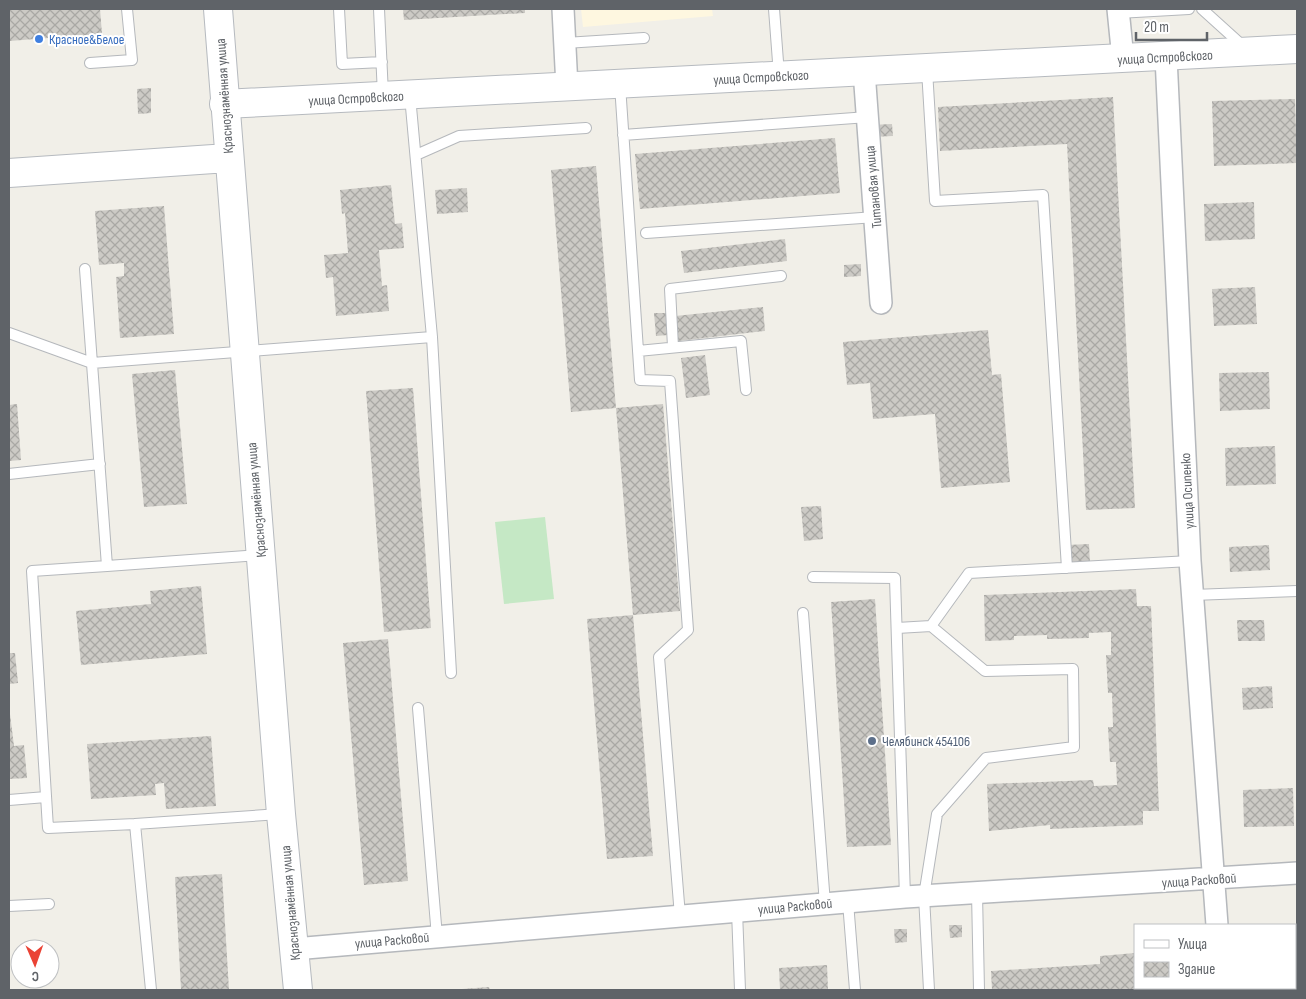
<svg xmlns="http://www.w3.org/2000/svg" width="1306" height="999" font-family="'Sofia Sans Condensed',sans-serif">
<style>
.commercial{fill:#fef7e0}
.pitch{fill:#c5e8c5}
.building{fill:url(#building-cross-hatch)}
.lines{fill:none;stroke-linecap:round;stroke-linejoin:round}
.lane-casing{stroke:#b5b8bc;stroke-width:12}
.street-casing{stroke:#b5b8bc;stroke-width:24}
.secondary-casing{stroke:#b6babf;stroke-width:30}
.lane{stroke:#fff;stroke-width:10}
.street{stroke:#fff;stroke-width:21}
.secondary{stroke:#fff;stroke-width:28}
.shop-dot{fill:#3f7fe0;stroke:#fff;stroke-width:2}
.service-dot{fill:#5c6f8a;stroke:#fff;stroke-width:2}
.labels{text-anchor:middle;stroke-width:4;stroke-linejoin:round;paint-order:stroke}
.shop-label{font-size:14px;fill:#366cbe;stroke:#fff;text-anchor:start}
.street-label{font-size:14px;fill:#5f6368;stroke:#fff}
.service-label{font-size:14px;fill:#4e5e75;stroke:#fff;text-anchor:start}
</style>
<defs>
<pattern id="building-cross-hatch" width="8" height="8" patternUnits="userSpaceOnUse" patternTransform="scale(1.25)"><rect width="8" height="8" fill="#cccac5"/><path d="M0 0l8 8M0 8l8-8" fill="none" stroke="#a9a8a4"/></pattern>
</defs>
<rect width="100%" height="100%" fill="#f1efe8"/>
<!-- commercial -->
<path class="commercial" d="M 581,9 L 712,9 L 713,16 L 583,27 Z"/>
<!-- pitch -->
<path class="pitch" d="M 545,517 L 554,599 L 504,604 L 495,522 Z"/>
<!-- building -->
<path class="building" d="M 9,9 L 100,9 L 102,34 L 9,41 Z
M 403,9 L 525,9 L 525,13 L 404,20 Z
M 151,88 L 151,113 L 138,114 L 137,89 Z
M 1113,97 L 1135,508 L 1086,510 L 1067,144 L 940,151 L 938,107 Z
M 1295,99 L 1297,163 L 1214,166 L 1212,101 Z
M 892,124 L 893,136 L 871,137 L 871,125 Z
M 835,138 L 840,193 L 640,209 L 635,154 Z
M 596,166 L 616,408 L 571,412 L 551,170 Z
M 391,185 L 395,224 L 402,223 L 404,248 L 379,250 L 382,286 L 387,285 L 389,311 L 336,316 L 333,277 L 326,278 L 324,255 L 348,253 L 345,213 L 342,214 L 340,190 Z
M 467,188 L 468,212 L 437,214 L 435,190 Z
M 1254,202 L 1255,239 L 1205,241 L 1204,204 Z
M 164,206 L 174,334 L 120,338 L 116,277 L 124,276 L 124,263 L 99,265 L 95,211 Z
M 785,239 L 787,261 L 684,273 L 681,251 Z
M 861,264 L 861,276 L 844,277 L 844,265 Z
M 1255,287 L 1257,324 L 1214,326 L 1212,289 Z
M 763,307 L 765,331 L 678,341 L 675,316 Z
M 654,313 L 667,313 L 668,335 L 656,336 Z
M 988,330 L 992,375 L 1001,374 L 1010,482 L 941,488 L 935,414 L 873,419 L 870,383 L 847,385 L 843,342 Z
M 705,355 L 710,395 L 686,398 L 681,358 Z
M 175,370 L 187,504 L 144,507 L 132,374 Z
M 1269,372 L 1270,409 L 1220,411 L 1219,373 Z
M 413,388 L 431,628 L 384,632 L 366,391 Z
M 17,404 L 21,460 L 9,461 L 9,405 Z
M 663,404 L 680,611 L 633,615 L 616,408 Z
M 1275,446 L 1276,484 L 1226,486 L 1225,448 Z
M 821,506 L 823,539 L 804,541 L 801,507 Z
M 1089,544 L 1090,563 L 1068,564 L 1067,545 Z
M 1269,545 L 1270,570 L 1230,572 L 1229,547 Z
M 201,586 L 207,654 L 81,665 L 76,611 L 151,604 L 150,591 Z
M 1136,589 L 1137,606 L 1151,606 L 1159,811 L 1143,811 L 1143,825 L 1050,829 L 1050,825 L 989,831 L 987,784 L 1093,780 L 1094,786 L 1117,785 L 1116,762 L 1110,762 L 1108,727 L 1113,727 L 1112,693 L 1108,693 L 1106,655 L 1111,655 L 1111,632 L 1089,633 L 1089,638 L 1047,639 L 1047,635 L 1014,636 L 1014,640 L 985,641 L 984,595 Z
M 875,599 L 891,845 L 847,847 L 831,602 Z
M 633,615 L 653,856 L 607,859 L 587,619 Z
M 1237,620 L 1264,620 L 1265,641 L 1238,641 Z
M 388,639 L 408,881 L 364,885 L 343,643 Z
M 9,653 L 15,653 L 18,683 L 9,684 Z
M 1272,686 L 1273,708 L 1243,710 L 1242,688 Z
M 9,706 L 14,746 L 24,745 L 27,778 L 9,779 Z
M 211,736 L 216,806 L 166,809 L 164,783 L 155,784 L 156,795 L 91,799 L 87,744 Z
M 1293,788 L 1294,826 L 1244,827 L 1243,790 Z
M 222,874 L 229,990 L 181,990 L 175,877 Z
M 949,925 L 962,925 L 962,937 L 950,938 Z
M 894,929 L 907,929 L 907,942 L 895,943 Z
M 1135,953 L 1135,988 L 1172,988 L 1172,990 L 992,990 L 991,971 L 1100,964 L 1100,956 Z
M 827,965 L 828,990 L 780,990 L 779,968 Z
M 489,987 L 490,990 L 462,990 L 462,989 Z"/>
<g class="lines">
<defs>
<path id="lane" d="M 339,9 L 342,64 L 382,62
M 379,9 L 383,95
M 774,9 L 779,75
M 1202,9 L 1244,47
M 1118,13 L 1189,9
M 565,43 L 644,38
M 90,63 L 132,60 L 127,9
M 927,70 L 935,201 L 1043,195 L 1067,568
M 620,85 L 640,380 L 670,381 L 688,630 L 659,657 L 680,916
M 410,96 L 432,337 L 451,673
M 623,135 L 868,117
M 416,155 L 459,136 L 586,128
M 646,233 L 876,217
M 85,269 L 107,566 L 32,571 L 48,828 L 135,824 L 151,990
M 9,333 L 92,363 L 432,337
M 673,347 L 670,289 L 781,276
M 638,351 L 741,341 L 746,390
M 9,474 L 100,464
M 107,566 L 259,555
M 813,577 L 895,578 L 905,897
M 1193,595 L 1297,591
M 803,613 L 825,904
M 897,628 L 931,626
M 418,708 L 437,937
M 9,800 L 46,797
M 135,824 L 280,814
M 977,893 L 979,990
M 848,902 L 855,990
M 9,906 L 49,904
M 737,911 L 740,990
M 929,990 L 924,896 L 937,814 L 986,758 L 1074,747 L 1073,669 L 985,671 L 931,626 L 969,573 L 1190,561"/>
<path id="street" d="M 563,9 L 567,87
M 1118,9 L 1123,59
M 1166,57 L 1190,561 L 1217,925
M 864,71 L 881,303
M 294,949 L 905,897 L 1297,873
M 1221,988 L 1222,990"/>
<path id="secondary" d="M 218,9 L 281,814 L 298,990
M 224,104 L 1297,49
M 9,173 L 228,158"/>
</defs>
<!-- lane casing -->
<use href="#lane" class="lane-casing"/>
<!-- street casing -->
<use href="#street" class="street-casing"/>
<!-- secondary casing -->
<use href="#secondary" class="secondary-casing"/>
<!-- lane -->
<use href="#lane" class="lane"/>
<!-- street -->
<use href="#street" class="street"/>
<!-- secondary -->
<use href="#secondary" class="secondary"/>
</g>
<!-- markers -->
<circle class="shop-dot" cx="39" cy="39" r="5"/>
<circle class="service-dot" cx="872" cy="741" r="5"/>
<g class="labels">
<!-- shop labels -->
<g class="shop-label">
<text x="49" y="44">Красное&amp;Белое</text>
</g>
<!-- street labels -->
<g class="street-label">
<text transform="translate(1165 57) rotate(-3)" y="5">улица Островского</text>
<text transform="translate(761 77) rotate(-3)" y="5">улица Островского</text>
<text transform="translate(224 96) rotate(-94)" y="5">Краснознамённая улица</text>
<text transform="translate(356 98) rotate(-3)" y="5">улица Островского</text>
<text transform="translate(873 187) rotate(-95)" y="5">Титановая улица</text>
<text transform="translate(1187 491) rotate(-93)" y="5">улица Осипенко</text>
<text transform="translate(256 500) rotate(-95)" y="5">Краснознамённая улица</text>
<text transform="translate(1199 880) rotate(-4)" y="5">улица Расковой</text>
<text transform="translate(290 903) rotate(-95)" y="5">Краснознамённая улица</text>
<text transform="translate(795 906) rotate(-5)" y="5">улица Расковой</text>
<text transform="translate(392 940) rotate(-5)" y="5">улица Расковой</text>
</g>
<!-- service labels -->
<g class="service-label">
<text x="882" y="746">Челябинск 454106</text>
</g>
</g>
<!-- border -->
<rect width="1306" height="999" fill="none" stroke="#5f6368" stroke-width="20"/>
<!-- legend -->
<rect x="1134" y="924" width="162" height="65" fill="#ffffff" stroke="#bfc1c3"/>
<rect x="1144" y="940" width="25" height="8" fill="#ffffff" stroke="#bfc1c3"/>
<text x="1178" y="949" font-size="15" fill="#5f6368">Улица</text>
<rect x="1144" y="962" width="25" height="15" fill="url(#building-cross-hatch)" stroke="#bfc1c3"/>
<text x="1178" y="974" font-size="15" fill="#5f6368">Здание</text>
<!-- north arrow -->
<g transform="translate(35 964) rotate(178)"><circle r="24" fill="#ffffff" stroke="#bfc1c3"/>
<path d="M0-4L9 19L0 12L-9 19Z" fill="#ea4335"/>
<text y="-8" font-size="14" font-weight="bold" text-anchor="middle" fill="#5f6368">С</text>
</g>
<!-- scale -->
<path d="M1136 32v8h71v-8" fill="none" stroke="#5f6368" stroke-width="2.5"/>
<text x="1144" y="32" font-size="15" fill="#5f6368" stroke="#ffffff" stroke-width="4" paint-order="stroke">20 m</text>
</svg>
